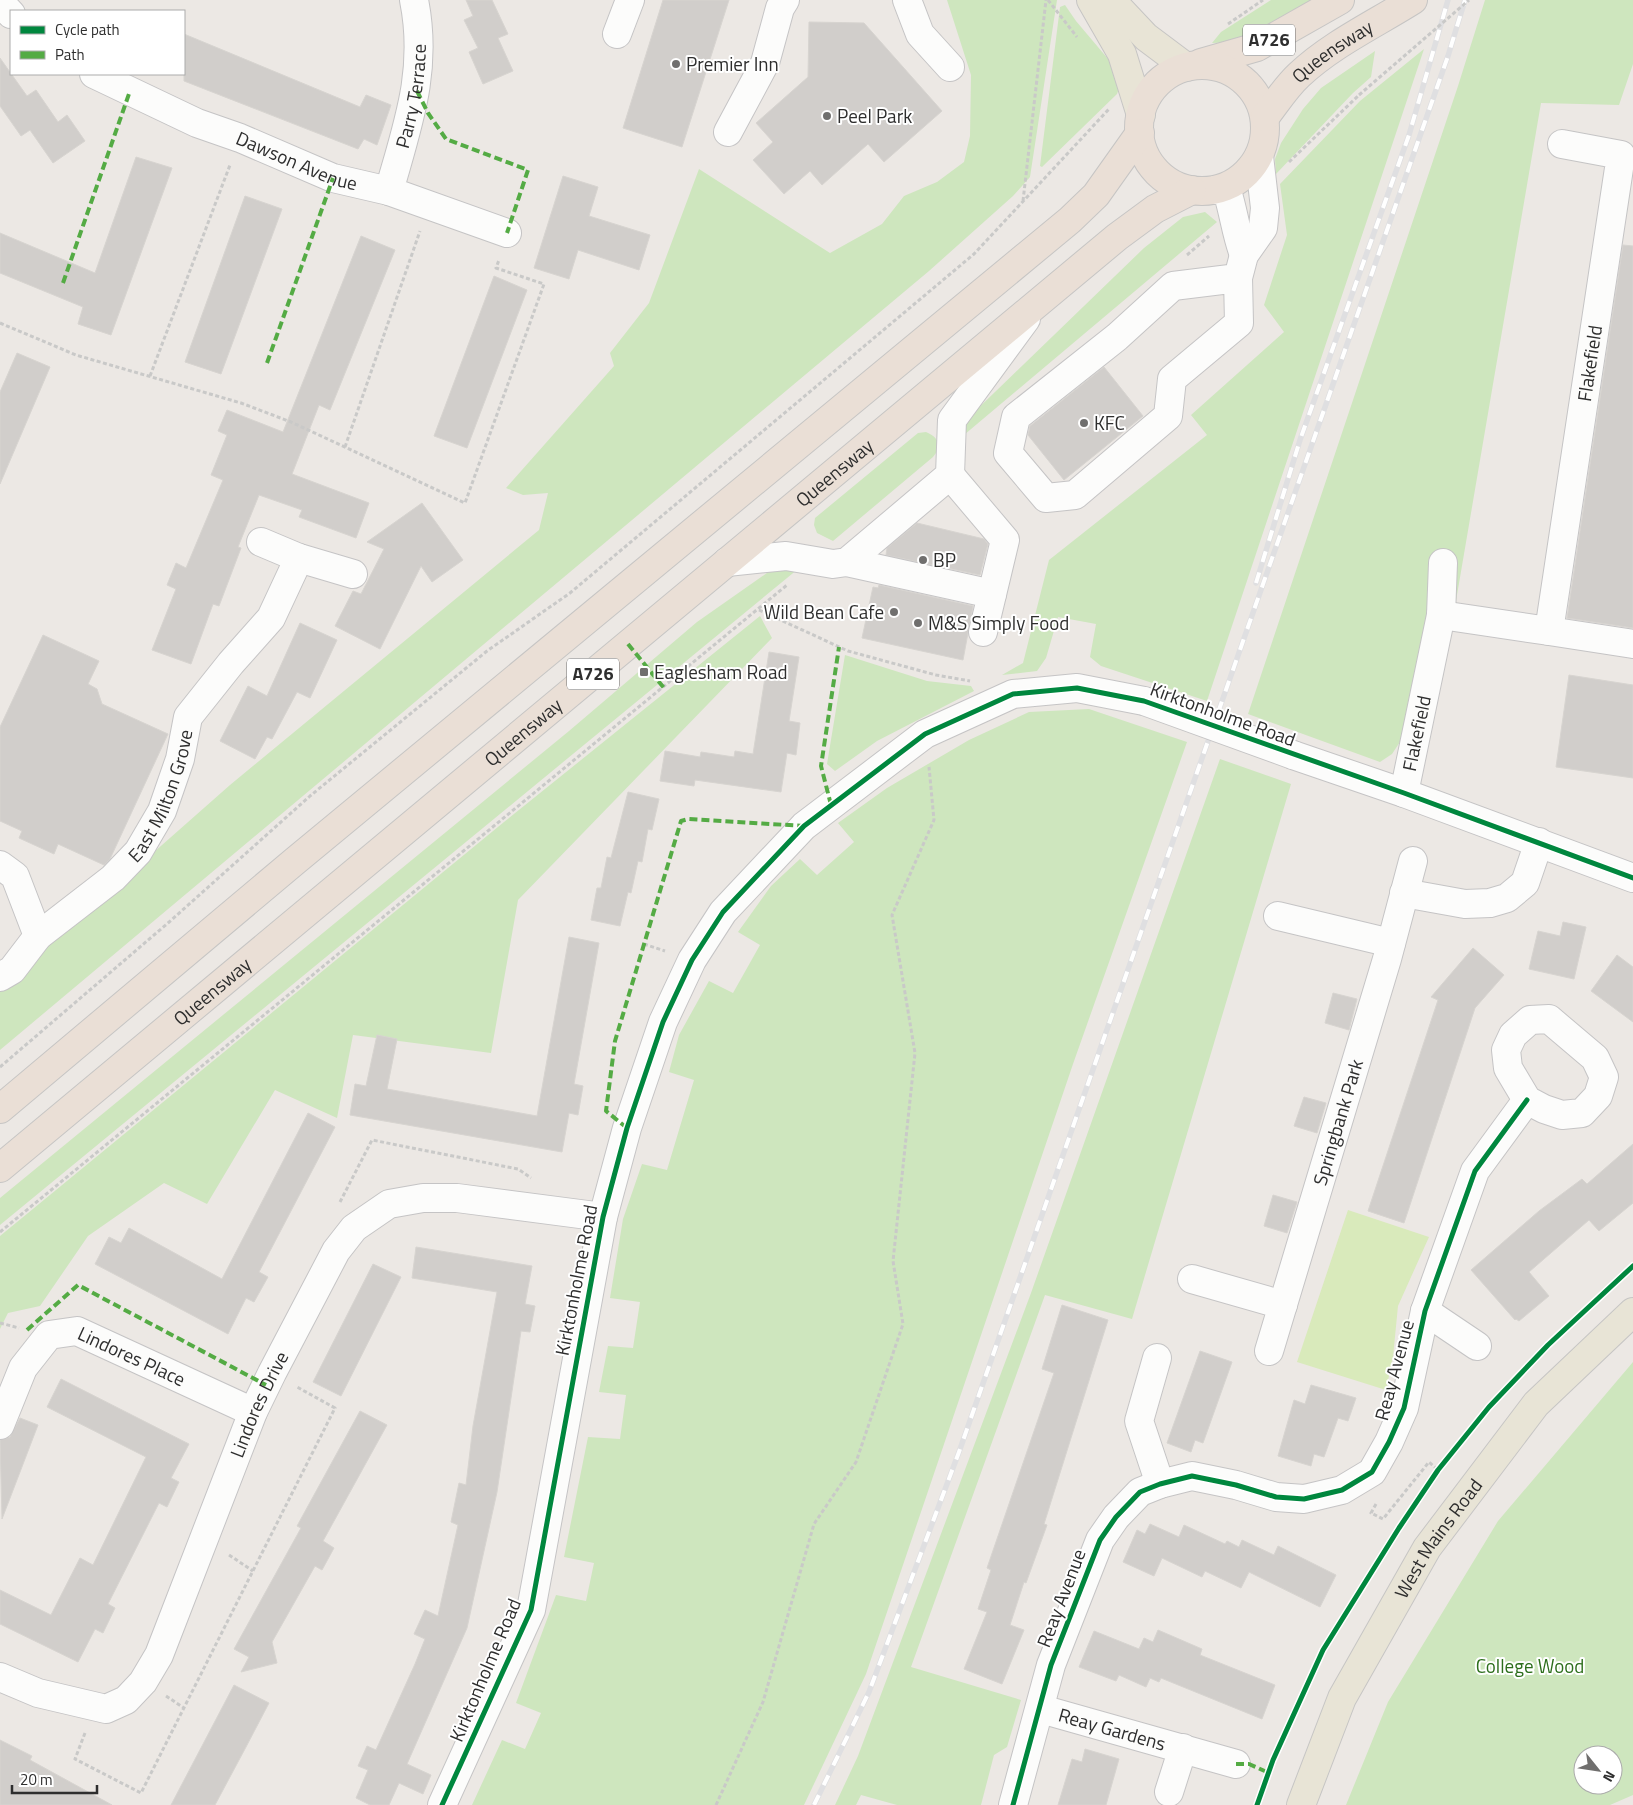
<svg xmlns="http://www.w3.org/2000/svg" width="1633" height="1805" font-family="'Titillium Web',sans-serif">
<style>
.green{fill:#cee6be;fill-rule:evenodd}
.pitch{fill:#d9eabb}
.building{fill:#d1cecb;stroke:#d7d4d0}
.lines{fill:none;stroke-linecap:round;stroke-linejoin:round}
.minor-casing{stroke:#c5c4c5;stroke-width:30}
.major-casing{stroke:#c6c5c4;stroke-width:30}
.highway-casing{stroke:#c6c5c4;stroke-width:30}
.path{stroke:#c9c9c8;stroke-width:3;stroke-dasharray:4 2.5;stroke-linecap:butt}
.minor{stroke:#fcfcfb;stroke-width:28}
.major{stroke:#e8e4d6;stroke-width:28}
.highway{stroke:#eadfd6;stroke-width:28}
.rail-casing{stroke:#dfdfe1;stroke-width:5.5}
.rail{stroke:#fff;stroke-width:4;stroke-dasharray:11;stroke-linecap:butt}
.minor-bridge-casing{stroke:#c5c4c5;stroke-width:30;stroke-linecap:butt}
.path-bridge{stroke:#c9c9c8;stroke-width:3;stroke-dasharray:4 2.5;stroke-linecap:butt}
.minor-bridge{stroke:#fcfcfb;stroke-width:28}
.quiet{stroke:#54ab44;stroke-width:4;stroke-dasharray:8 4;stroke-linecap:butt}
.cycleway-casing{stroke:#fff;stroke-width:8}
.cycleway{stroke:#00873e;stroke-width:5}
.poi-dot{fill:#706f6e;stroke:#fff;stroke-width:2}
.labels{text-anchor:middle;stroke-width:4;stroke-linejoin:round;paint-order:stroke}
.shield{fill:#fff;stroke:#6d6d6d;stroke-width:1}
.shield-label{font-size:18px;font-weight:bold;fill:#2e2e2e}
.street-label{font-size:19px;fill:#2e2e2e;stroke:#fff}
.poi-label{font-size:19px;fill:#2e2e2e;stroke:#fff;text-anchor:start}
.park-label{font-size:19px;fill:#2c6e1b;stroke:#fff}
</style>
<rect width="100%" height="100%" fill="#ece8e4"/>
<!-- green -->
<path class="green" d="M 947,0 L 1057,0 L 1030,177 L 1013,196 L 929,271 L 0,1050 L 0,988 L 230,785 L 539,530 L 548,493 L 523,495 L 506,488 L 614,366 L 610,353 L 649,303 L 699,169 L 830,253 L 882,224 L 904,196 L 937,182 L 964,162 L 970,136 L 971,75 Z
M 1271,0 L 1311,0 L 1236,42 L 1212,43 L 1221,32 Z
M 1485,0 L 1633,0 L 1633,64 L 1619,105 L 1541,103 L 1443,677 L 1392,754 L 1380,762 L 1248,714 L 1458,86 Z
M 1065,5 L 1076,21 L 1114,66 L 1120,86 L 1117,94 L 1042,167 L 1040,166 L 1060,7 Z
M 1424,49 L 1207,701 L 1101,666 L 1090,657 L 1096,624 L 1058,617 L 1046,658 L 1037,671 L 1002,675 L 1023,663 L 1049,560 L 1207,435 L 1191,415 L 1284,332 L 1264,305 L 1287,235 L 1280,184 L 1360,101 Z
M 1375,51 L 1371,77 L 1353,93 L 1276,174 L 1275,159 L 1281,143 L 1303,109 L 1321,88 Z
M 1205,212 L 1217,222 L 958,440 L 965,421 L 1144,248 L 1183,217 Z
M 926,432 C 935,436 938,439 939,449 L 933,457 L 833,541 L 817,533 L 814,525 L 815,518 L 918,433 Z
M 784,561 L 798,569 L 0,1225 L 0,1198 L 569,731 L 697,622 Z
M 760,616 L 772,638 L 518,900 L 491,1053 L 353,1035 L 337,1118 L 275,1090 L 207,1204 L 164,1183 L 88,1236 L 40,1306 L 8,1313 L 0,1329 L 0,1236 L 504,822 Z
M 845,655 L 927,681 L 971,686 L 974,691 L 877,741 L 835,771 L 827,764 Z
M 1089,709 L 1187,742 L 1073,1064 L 866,1674 L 804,1805 L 472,1805 L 502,1740 L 525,1749 L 541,1713 L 516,1703 L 556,1595 L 586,1601 L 594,1563 L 564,1557 L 588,1437 L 620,1439 L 626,1395 L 599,1392 L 608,1346 L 633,1348 L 640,1302 L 610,1298 L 623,1219 L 642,1164 L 667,1170 L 694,1080 L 669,1072 L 679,1035 L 709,981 L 733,993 L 760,945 L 738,932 L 771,886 L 800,859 L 817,875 L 854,842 L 838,823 L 887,788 L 969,740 L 1029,712 Z
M 1220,759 L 1291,784 L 1132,1319 L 1045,1295 L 911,1667 L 1021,1700 L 1007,1747 L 994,1755 L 981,1805 L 897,1805 L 861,1795 L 856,1805 L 835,1805 L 858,1756 L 1031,1293 Z
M 1633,1362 L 1633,1795 L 1610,1805 L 1346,1805 L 1388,1702 L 1498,1521 ZM 1583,1755 L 1613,1755 L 1613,1785 L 1583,1785 Z"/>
<!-- pitch -->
<path class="pitch" d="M 1348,1210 L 1429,1237 L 1398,1306 L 1393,1357 L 1386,1390 L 1297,1362 Z"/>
<!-- building -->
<path class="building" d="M 466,0 L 492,0 L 508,34 L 498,38 L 513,71 L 483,84 L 469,52 L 478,48 L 464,20 L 473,16 Z
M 663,0 L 729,0 L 682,147 L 623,128 Z
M 809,22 L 864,23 L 942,111 L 884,162 L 868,144 L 822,185 L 810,171 L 784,194 L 753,160 L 773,142 L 756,123 L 808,77 Z
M 184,34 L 360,107 L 366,95 L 391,105 L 377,145 L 364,139 L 358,149 L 184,81 Z
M 0,58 L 27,96 L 36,90 L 58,122 L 67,115 L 85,141 L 53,163 L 30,130 L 21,136 L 0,106 Z
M 136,157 L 172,168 L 111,335 L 78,324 L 83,307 L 0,273 L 0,233 L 95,273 Z
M 563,176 L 598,187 L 589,216 L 650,235 L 639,270 L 578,250 L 569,279 L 534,268 Z
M 245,196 L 282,209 L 221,374 L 185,362 Z
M 361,236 L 395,250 L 330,410 L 319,405 L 292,474 L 369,503 L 356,538 L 299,517 L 302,510 L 259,495 L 238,547 L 241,548 L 219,606 L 213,604 L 191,664 L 152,650 L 176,589 L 167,585 L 176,563 L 186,568 L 223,480 L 211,475 L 227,435 L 218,431 L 227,410 L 283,432 Z
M 1623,245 L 1633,246 L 1633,628 L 1567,618 Z
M 494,276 L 527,290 L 467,448 L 434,436 Z
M 17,353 L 50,367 L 0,484 L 0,392 Z
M 1104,367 L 1143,416 L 1064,480 L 1028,435 L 1030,426 Z
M 422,503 L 463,560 L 432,582 L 421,566 L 380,649 L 335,626 L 353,591 L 361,594 L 384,549 L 367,542 Z
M 917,523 L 984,539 L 988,544 L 980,575 L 886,555 L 887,548 Z
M 879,585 L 973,606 L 963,660 L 862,638 L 873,587 L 878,588 Z
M 300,623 L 337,640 L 310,698 L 297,692 L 272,739 L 267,737 L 255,759 L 220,741 L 248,686 L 267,696 Z
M 43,635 L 99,661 L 88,684 L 97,689 L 102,704 L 168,734 L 110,859 L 104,865 L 58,844 L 54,854 L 19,838 L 22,831 L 0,821 L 0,727 Z
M 769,652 L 799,657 L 789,721 L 800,723 L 796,755 L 787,753 L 781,792 L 695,780 L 694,786 L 660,781 L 665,751 L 700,757 L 701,752 L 734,757 L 735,751 L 753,754 Z
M 1569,675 L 1633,685 L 1633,778 L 1556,767 Z
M 628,792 L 659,799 L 652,830 L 648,829 L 642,862 L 638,861 L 631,893 L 628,892 L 620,926 L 591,920 L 597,888 L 601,888 L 607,857 L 611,858 Z
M 1563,922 L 1586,927 L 1574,979 L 1529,969 L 1538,931 L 1560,936 Z
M 569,937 L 599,943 L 574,1084 L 583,1086 L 578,1115 L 569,1113 L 562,1152 L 350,1115 L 355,1084 L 366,1086 L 377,1035 L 397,1039 L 387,1089 L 537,1116 Z
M 1473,948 L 1504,975 L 1475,1008 L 1404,1223 L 1368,1211 L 1438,1000 L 1431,997 Z
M 1617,955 L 1633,967 L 1633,1022 L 1591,991 Z
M 1333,993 L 1357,999 L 1349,1030 L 1325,1023 Z
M 1304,1097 L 1326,1103 L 1317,1133 L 1294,1126 Z
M 308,1113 L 335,1127 L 259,1272 L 268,1277 L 254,1302 L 246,1298 L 228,1334 L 95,1264 L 109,1237 L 121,1243 L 129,1228 L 222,1279 Z
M 1633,1144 L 1633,1203 L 1599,1231 L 1589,1220 L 1529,1272 L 1549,1296 L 1519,1321 L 1516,1319 L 1515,1320 L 1471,1270 L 1539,1211 L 1582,1179 L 1587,1184 Z
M 1273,1195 L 1297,1202 L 1287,1233 L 1264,1226 Z
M 416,1247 L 532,1266 L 525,1304 L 535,1306 L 530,1332 L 521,1331 L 497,1492 L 467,1628 L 407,1764 L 431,1775 L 423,1794 L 399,1783 L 389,1805 L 370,1805 L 356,1798 L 368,1770 L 358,1766 L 367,1746 L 376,1750 L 415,1664 L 425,1639 L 414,1634 L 425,1610 L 438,1616 L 458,1525 L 451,1522 L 459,1483 L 466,1485 L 473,1426 L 497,1292 L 412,1278 Z
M 373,1264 L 401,1277 L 341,1396 L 313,1382 Z
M 1062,1305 L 1108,1320 L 1044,1524 L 1047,1525 L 1026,1583 L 1024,1582 L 1010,1625 L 1024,1630 L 1002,1684 L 964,1669 L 987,1612 L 978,1609 L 991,1570 L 987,1568 L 1054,1373 L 1042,1369 Z
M 1200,1351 L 1232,1362 L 1203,1443 L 1195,1440 L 1191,1452 L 1167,1443 Z
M 61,1379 L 189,1444 L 171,1478 L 179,1482 L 167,1507 L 159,1503 L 108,1604 L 115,1608 L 103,1633 L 95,1629 L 78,1662 L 0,1624 L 0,1590 L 51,1615 L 80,1558 L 93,1565 L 146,1457 L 47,1407 Z
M 1311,1385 L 1356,1398 L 1348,1421 L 1338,1418 L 1324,1457 L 1314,1454 L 1311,1466 L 1278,1456 L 1294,1400 L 1305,1404 Z
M 360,1411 L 387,1425 L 323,1541 L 334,1548 L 322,1570 L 315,1566 L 272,1642 L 277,1663 L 241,1672 L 249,1657 L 234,1649 L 301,1528 L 297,1526 Z
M 20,1418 L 38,1425 L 2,1519 L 0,1440 L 10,1437 Z
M 1150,1524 L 1179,1537 L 1184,1525 L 1225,1544 L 1227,1541 L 1239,1547 L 1242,1540 L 1274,1555 L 1278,1546 L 1336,1575 L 1320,1607 L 1249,1572 L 1241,1588 L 1205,1571 L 1202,1577 L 1162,1558 L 1154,1576 L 1123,1562 L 1137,1530 L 1145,1534 Z
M 1158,1630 L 1202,1649 L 1200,1655 L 1275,1685 L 1262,1719 L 1161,1678 L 1159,1682 L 1150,1678 L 1146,1687 L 1119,1675 L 1116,1681 L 1079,1667 L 1094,1631 L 1139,1649 L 1144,1638 L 1153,1642 Z
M 234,1685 L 269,1703 L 246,1747 L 215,1805 L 171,1805 Z
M 0,1740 L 32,1756 L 30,1760 L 112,1805 L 0,1805 Z
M 1085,1749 L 1119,1759 L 1106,1805 L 1058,1805 L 1072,1759 L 1082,1762 Z"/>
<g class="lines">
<defs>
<g id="minor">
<path d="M 907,0 L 920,34 L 950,67"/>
<path d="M 0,2 L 11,14"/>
<path d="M 617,34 L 630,0"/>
<path id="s1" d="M 94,74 L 197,123 L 240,138 L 333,178 L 389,191 L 507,233"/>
<path d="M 728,132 L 765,63 L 780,8 L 785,0"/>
<path d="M 1216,190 L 1227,191 C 1234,213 1236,234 1244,255"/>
<path id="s2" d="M 389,191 C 408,124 428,70 414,0"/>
<path d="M 1238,278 L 1173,286 L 1117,337 L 1016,417 L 1008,453 L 1046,498 L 1075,495 L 1168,416 L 1172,379 L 1239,323 L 1238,278 L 1244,255 L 1263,228 L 1265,208 L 1259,156"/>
<path d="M 950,475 L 1005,540 L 983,632"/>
<path d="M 261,542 L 299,558 L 353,574"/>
<path d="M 727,562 L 786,556 L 833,564 L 847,562 L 950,475 L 952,420 L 1026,319"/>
<path d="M 847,562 L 992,594"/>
<path id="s3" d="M 1441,615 L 1549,631 L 1621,155 L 1562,144"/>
<path d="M 1549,631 L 1633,644"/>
<path d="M 1293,755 L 1404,793 L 1633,878"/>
<path id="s4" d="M 1404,793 L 1441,615 L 1443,563"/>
<path d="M 0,865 L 15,876 L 38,936"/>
<path d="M 1404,893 L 1465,904 L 1490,903 L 1507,898 L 1525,883 L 1539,842"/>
<path d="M 1278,916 L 1391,943"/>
<path id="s5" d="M 0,977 L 12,970 L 38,936 L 113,878 L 138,852 L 162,811 L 180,759 L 188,717 L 231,663 L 271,618 L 299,558"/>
<path d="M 1549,1019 L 1595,1058 L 1604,1077 L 1598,1096 L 1582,1113 L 1562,1115 L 1544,1109 L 1527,1100 L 1508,1068 L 1506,1050 L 1513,1035 L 1530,1020 Z"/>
<path d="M 1192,1279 L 1283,1305"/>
<path d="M 1425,1311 L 1477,1346"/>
<path id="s6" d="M 1269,1351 L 1387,959 L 1413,861"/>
<path d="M 1157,1358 L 1139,1421 L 1160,1484"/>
<path id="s7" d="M 0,1425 L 23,1368 L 49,1335 L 77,1331 L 253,1412"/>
<path id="s8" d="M 0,1677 L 38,1693 L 106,1709 L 126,1700 L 143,1682 L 159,1655 L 253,1412 L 272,1373 L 336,1251 L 354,1228 L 389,1204 L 423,1198 L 457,1198 L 603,1217"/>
<path id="s9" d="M 1041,1709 L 1236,1764"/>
<path d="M 1169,1792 L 1183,1748"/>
<path d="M 442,1805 L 531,1610 L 603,1217 L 627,1128 L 663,1022 L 692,960 L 723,912 L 804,826 L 925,734 L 1013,694 L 1077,688 L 1144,701"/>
<path d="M 1013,1805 L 1051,1665 L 1100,1540 L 1116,1517 L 1140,1492 L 1160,1484 L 1192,1476 L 1236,1485 L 1276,1497 L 1304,1499 L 1342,1490 L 1372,1472 L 1389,1442 L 1404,1408 L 1425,1311 L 1475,1171 L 1527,1100"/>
</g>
<g id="major">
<path d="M 1091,0 L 1122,54 L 1141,115"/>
<path d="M 1111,0 L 1146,37 L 1186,67"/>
<path id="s10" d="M 1301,1805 L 1342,1698 L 1427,1548 L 1536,1404 L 1633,1312"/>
</g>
<g id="highway">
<path d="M 1201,63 L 1257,47 L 1340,0"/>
<circle cx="1202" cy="128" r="63"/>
<path id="s11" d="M 1265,117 C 1276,103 1286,87 1299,75 C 1332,44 1375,24 1413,0"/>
<path d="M 0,1109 L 295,861 L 1070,220 L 1096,195 L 1140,133"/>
<path id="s12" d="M 0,1168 L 1117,237 L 1155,209 L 1192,190"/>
</g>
</defs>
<!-- minor casing -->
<use href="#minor" class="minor-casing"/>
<!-- major casing -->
<use href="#major" class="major-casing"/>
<!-- highway casing -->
<use href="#highway" class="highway-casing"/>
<!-- path -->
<path class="path" d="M 1048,0 L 1077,37
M 1228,24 L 1263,0
M 1289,162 L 1359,95
M 1023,201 L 1046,0
M 1187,255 L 1209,236
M 0,323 L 76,355 L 241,403 L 291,422 L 465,503 L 544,284 L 496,268 L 499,260
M 150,376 L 230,165
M 345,447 L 420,231
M 759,610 L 848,651 L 936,675 L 970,681
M 644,944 L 665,951
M 0,1067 L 168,923 L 310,796 L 487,651 L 570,593 L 974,254 L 1109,109
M 340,1202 L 372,1140 L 518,1169 L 531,1178
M 0,1232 L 787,585
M 0,1323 L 19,1328
M 1376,1504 L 1371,1513 L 1383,1519 L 1429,1462 L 1438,1470
M 229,1555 L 253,1571
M 166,1696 L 184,1708
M 85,1733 L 75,1759 L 141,1793 L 335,1408 L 297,1387
M 716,1805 L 763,1702 L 814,1524 L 856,1462 L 903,1324 L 893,1261 L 915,1053 L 892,915 L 934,820 L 929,767"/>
<!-- minor -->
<use href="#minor" class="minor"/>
<!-- major -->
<use href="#major" class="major"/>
<!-- highway -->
<use href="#highway" class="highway"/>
<defs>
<path id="rail" d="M 1256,583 L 1300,440 L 1409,135 L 1448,0
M 814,1805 L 869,1692 L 959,1452 L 1448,56 L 1465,0"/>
</defs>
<!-- rail casing -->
<use href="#rail" class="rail-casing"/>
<!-- rail -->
<use href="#rail" class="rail"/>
<defs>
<path id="minor-bridge" d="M 1144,701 L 1293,755"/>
</defs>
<!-- minor-bridge casing -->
<use href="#minor-bridge" class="minor-bridge-casing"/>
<!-- path-bridge -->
<path class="path-bridge" d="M 1359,95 L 1469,0"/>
<!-- minor-bridge -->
<use href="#minor-bridge" class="minor-bridge"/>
<!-- quiet -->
<path class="quiet" d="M 417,91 L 428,113 L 446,139 L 528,170 L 507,233
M 63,283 L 130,91
M 267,363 L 333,178
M 628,644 L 664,688
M 831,805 L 821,766 L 839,647
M 627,1128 L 606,1111 L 615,1041 L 681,821 L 688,819 L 804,826
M 27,1330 L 78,1285 L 266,1385
M 1236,1764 L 1249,1764 L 1269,1773"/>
<defs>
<path id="cycleway" d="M 442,1805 L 531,1610 L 603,1217 L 627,1128 L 663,1022 L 692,960 L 723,912 L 804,826 L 925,734 L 1013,694 L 1077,688 L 1144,701 L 1404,793 L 1633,878
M 1013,1805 L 1051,1665 L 1100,1540 L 1116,1517 L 1140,1492 L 1160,1484 L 1192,1476 L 1236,1485 L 1276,1497 L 1304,1499 L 1342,1490 L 1372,1472 L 1389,1442 L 1404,1408 L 1425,1311 L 1475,1171 L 1527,1100
M 1257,1805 L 1273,1760 L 1323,1650 L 1399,1528 L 1438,1470 L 1489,1407 L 1548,1345 L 1633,1266"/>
</defs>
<!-- cycleway casing -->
<use href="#cycleway" class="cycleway-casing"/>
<!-- cycleway -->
<use href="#cycleway" class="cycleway"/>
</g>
<!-- markers -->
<g class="poi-dot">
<circle cx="676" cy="64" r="5"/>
<circle cx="827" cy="116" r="5"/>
<circle cx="1084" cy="423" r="5"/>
<circle cx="923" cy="560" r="5"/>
<circle cx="894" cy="612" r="5"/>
<circle cx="918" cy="623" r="5"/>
<rect x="639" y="667" width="10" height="10" rx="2.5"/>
</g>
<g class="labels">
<!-- shield labels -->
<g class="shield">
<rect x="1243" y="24.5" width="52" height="31" rx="4"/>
<rect x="567" y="658.5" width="52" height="31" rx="4"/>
</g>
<g class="shield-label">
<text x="1269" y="46">A726</text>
<text x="593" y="680">A726</text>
</g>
<!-- street labels -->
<g class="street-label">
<text dy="7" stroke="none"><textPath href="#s11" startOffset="95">Queensway</textPath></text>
<text dy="7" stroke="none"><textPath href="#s2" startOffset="98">Parry Terrace</textPath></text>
<text dy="7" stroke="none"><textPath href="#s1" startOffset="221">Dawson Avenue</textPath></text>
<text dy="7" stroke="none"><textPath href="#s3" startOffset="380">Flakefield</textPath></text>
<text dy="7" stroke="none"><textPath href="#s12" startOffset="1086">Queensway</textPath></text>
<text transform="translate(1223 714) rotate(20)" y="7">Kirktonholme Road</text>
<text dy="7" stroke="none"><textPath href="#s12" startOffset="681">Queensway</textPath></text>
<text dy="7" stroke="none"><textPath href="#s4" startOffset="61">Flakefield</textPath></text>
<text dy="7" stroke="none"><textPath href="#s5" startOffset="249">East Milton Grove</textPath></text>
<text dy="7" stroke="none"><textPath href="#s12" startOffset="276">Queensway</textPath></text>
<text dy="7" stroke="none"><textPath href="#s6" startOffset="239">Springbank Park</textPath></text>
<text transform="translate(576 1280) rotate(-79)" y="7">Kirktonholme Road</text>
<text dy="7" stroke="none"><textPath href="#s7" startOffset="192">Lindores Place</textPath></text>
<text transform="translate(1394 1370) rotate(-75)" y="7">Reay Avenue</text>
<text dy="7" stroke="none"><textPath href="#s8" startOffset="459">Lindores Drive</textPath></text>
<text dy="7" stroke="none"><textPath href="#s10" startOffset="301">West Mains Road</textPath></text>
<text transform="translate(1061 1598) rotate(-69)" y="7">Reay Avenue</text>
<text transform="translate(485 1670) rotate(-67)" y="7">Kirktonholme Road</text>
<text dy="7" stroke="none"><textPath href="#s9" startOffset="74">Reay Gardens</textPath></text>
</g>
<!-- poi labels -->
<g class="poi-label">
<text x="686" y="71">Premier Inn</text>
<text x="837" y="123">Peel Park</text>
<text x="1094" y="430">KFC</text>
<text x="933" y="567">BP</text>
<text x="884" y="619" text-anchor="end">Wild Bean Cafe</text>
<text x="928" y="630">M&amp;S Simply Food</text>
<text x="654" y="679">Eaglesham Road</text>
</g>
<!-- park labels -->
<g class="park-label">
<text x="1530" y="1673">College Wood</text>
</g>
</g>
<!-- legend -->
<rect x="10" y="10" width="175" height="65" fill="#ffffff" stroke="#ababab"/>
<rect x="20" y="26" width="25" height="8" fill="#00873e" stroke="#ababab"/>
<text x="55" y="35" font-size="15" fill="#2e2e2e">Cycle path</text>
<rect x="20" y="51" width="25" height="8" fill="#54ab44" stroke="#ababab"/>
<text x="55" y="60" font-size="15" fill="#2e2e2e">Path</text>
<!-- north arrow -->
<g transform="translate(1598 1770) rotate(120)"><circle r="24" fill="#ffffff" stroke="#ababab"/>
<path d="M0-4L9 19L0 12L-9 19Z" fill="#706f6e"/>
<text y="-8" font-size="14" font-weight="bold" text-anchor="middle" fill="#2e2e2e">N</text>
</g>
<!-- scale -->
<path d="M12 1785v8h85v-8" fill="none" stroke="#2e2e2e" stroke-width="2.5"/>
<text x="20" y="1785" font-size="15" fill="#2e2e2e" stroke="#ffffff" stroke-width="4" paint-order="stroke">20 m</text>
</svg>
